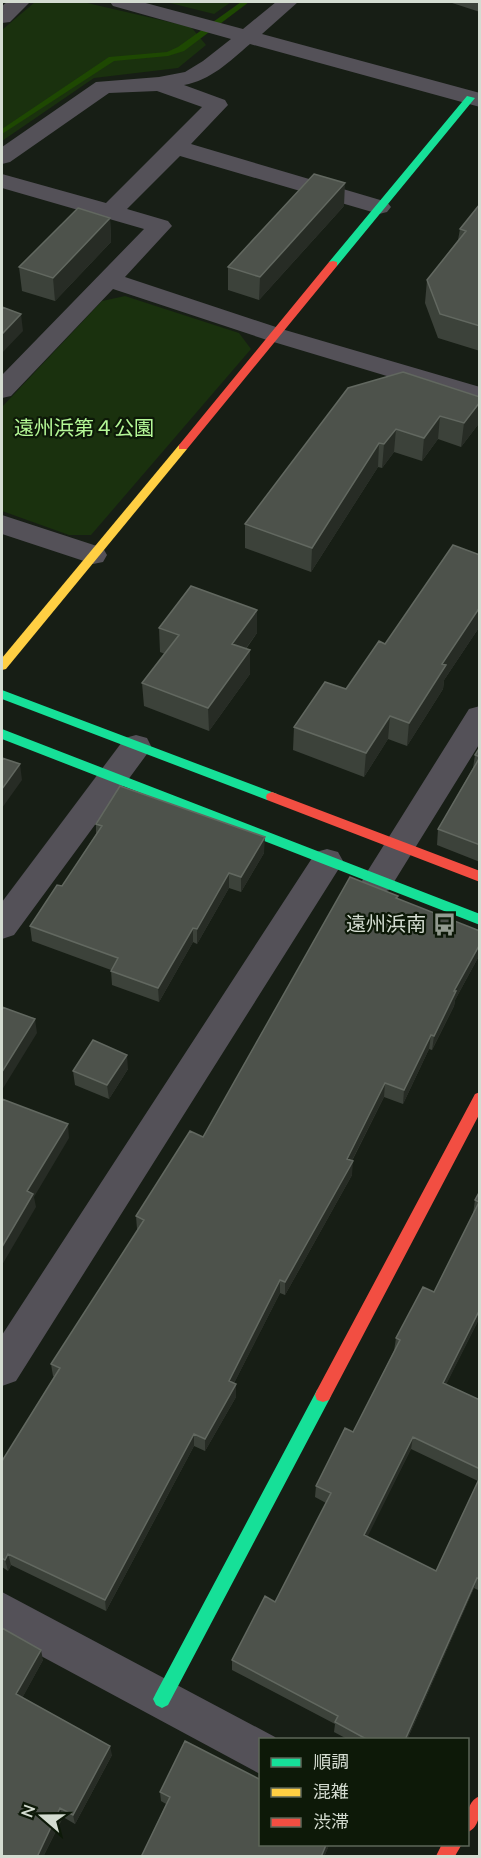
<svg xmlns="http://www.w3.org/2000/svg" width="481" height="1858" font-family="Lato,'Noto Sans JP',sans-serif">
<style>
.green{fill:#1a310e}
.lines{fill:none;stroke-linecap:round;stroke-linejoin:round}
.stream{fill:#1e4802;fill-rule:evenodd}
.street{fill:#545158;fill-rule:evenodd}
.fast{fill:#16e098;fill-rule:evenodd}
.slow{fill:#ffcf43;fill-rule:evenodd}
.jam{fill:#f24e42;fill-rule:evenodd}
.wall{fill:#3c423a;fill-rule:evenodd}
.shaded-wall{fill:#272c25}
.building{fill:#4d524b;stroke:#626860;stroke-width:1.5}
.labels{text-anchor:middle;stroke-width:4.5;stroke-linejoin:round;paint-order:stroke}
.park-label{font-size:20px;fill:#b5f897;stroke:#0d1908}
.poi-label{font-size:20px;fill:#d4dcd1;stroke:#0d1908;text-anchor:end}
</style>
<rect width="100%" height="100%" fill="#171e15"/>
<!-- green -->
<path class="green" d="M 35,2 L 83,2 L 191,27 L 206,45 L 178,68 L 94,78 L 2,141 L 2,30 Z
M 166,2 L 231,2 L 214,14 Z
M 125,296 L 239,333 L 251,349 L 91,535 L 69,535 L 2,511 L 2,407 L 102,301 Z"/>
<g class="lines">
<!-- stream -->
<path class="stream" d="M 241,2 L 249,2 L 184,51 L 168,56 L 114,61 L 2,134 L 2,129 L 109,57 L 167,52 L 178,47 Z"/>
<!-- street -->
<path class="street" d="M 7,2 L 30,2 L 10,22 L 2,23 L 2,6 Z
M 110,2 L 142,2 L 243,29 L 276,2 L 298,2 L 262,34 L 480,93 L 480,107 L 250,44 C 229,62 211,80 184,85 L 225,100 L 228,105 L 191,144 L 387,202 L 391,207 L 387,212 L 379,214 L 180,156 L 127,209 L 168,221 L 172,226 L 125,277 L 285,330 L 480,387 L 480,404 L 267,340 L 113,289 L 11,396 L 2,398 L 2,375 L 144,229 L 2,188 L 2,174 L 106,203 L 202,107 L 157,91 L 109,93 L 10,162 L 2,164 L 2,147 L 96,82 L 159,77 L 185,72 L 203,61 L 231,39 L 113,6 Z
M 2,515 L 103,548 L 107,555 L 103,562 L 93,564 L 2,534 Z
M 480,706 L 480,743 L 389,890 L 378,894 L 367,890 L 362,881 L 367,872 L 469,709 Z
M 136,735 L 147,738 L 151,746 L 147,754 L 14,935 L 2,939 L 2,902 L 125,738 Z
M 327,849 L 338,852 L 343,861 L 338,870 L 16,1381 L 2,1386 L 2,1335 L 316,852 Z
M 2,1592 L 275,1737 L 277,1740 L 260,1740 L 260,1774 L 2,1635 Z"/>
<!-- fast -->
<path class="fast" d="M 467,96 L 475,98 L 337,266 L 329,266 L 329,262 Z
M 2,690 L 277,794 L 278,797 L 277,800 L 267,800 L 2,699 Z
M 2,729 L 480,914 L 480,925 L 2,739 Z
M 323,1388 L 329,1390 L 331,1395 L 329,1400 L 168,1705 L 162,1708 L 156,1705 L 153,1699 L 156,1693 L 317,1390 Z"/>
<!-- slow -->
<path class="slow" d="M 183,443 L 187,445 L 187,449 L 6,669 L 2,670 L 2,658 L 179,445 Z"/>
<!-- jam -->
<path class="jam" d="M 333,261 L 337,262 L 337,266 L 187,449 L 179,449 L 179,445 L 329,262 Z
M 272,792 L 480,871 L 480,882 L 267,800 L 266,797 L 267,794 Z
M 480,1092 L 480,1113 L 329,1400 L 323,1402 L 317,1400 L 315,1395 L 317,1390 L 475,1094 Z
M 480,1796 C 480,1810 481,1826 468,1832 C 467,1819 465,1802 480,1796 Z
M 442,1844 L 462,1844 L 455,1856 L 436,1856 Z"/>
</g>
<!-- wall -->
<path class="wall" d="M 449,2 L 480,2 L 480,12 Z
M 480,204 L 480,351 L 438,338 L 425,303 L 427,280 L 458,240 L 460,229 Z
M 344,206 L 259,300 L 228,290 L 228,267 Z
M 110,218 L 111,242 L 55,301 L 22,291 L 19,267 Z
M 348,388 L 480,397 L 480,422 L 461,447 L 438,439 L 422,461 L 394,452 L 382,468 L 378,467 L 311,572 L 245,548 L 245,524 Z
M 480,555 L 480,626 L 444,680 L 443,689 L 407,746 L 388,739 L 364,777 L 293,750 L 294,727 L 346,689 L 385,644 Z
M 257,610 L 257,633 L 246,649 L 250,650 L 250,674 L 209,731 L 144,706 L 142,683 L 165,654 L 160,652 L 159,628 Z
M 480,747 L 480,862 L 437,845 L 438,829 L 473,768 L 475,755 Z
M 96,824 L 264,853 L 241,892 L 229,888 L 197,944 L 193,942 L 159,1002 L 112,985 L 111,970 L 32,941 L 30,926 L 62,886 L 96,834 Z
M 398,896 L 398,899 L 480,944 L 480,954 L 455,1000 L 454,1006 L 432,1050 L 429,1049 L 403,1104 L 384,1097 L 352,1161 L 352,1175 L 285,1295 L 280,1293 L 234,1383 L 236,1397 L 205,1451 L 194,1446 L 106,1611 L 11,1565 L 8,1571 L 2,1567 L 2,1461 L 54,1377 L 53,1376 L 51,1364 L 138,1230 L 137,1229 L 136,1216 L 203,1137 Z
M 128,1069 L 109,1099 L 75,1085 L 73,1071 Z
M 480,1191 L 480,1317 L 446,1384 L 480,1400 L 480,1591 L 474,1588 L 407,1740 L 349,1740 L 334,1732 L 335,1724 L 232,1670 L 232,1660 L 275,1602 L 326,1503 L 315,1497 L 316,1486 L 353,1432 L 394,1351 L 396,1338 L 434,1292 L 473,1214 L 475,1200 ZM 411,1449 L 478,1481 L 436,1571 L 367,1536 Z
M 2,1628 L 43,1660 L 22,1698 L 112,1755 L 75,1824 L 63,1817 L 43,1857 Z
M 160,1792 L 329,1845 L 324,1857 L 141,1857 L 166,1804 L 161,1801 Z"/>
<!-- shaded-wall -->
<path class="shaded-wall" d="M 345,183 L 344,206 L 259,300 L 260,277 Z
M 110,218 L 111,242 L 55,301 L 53,278 Z
M 21,314 L 23,331 L 2,353 L 2,334 Z
M 480,402 L 480,422 L 461,447 L 464,423 Z
M 440,416 L 438,439 L 422,461 L 424,438 Z
M 396,429 L 394,452 L 382,468 L 384,444 Z
M 379,443 L 378,467 L 311,572 L 312,548 Z
M 480,607 L 480,626 L 444,680 L 443,689 L 407,746 L 409,723 L 442,664 Z
M 257,610 L 257,633 L 232,667 L 232,644 Z
M 250,650 L 250,674 L 209,731 L 208,708 Z
M 390,716 L 388,739 L 364,777 L 366,753 Z
M 20,764 L 22,780 L 2,808 L 2,789 Z
M 265,837 L 264,853 L 241,892 L 241,877 Z
M 229,873 L 229,888 L 197,944 L 197,929 Z
M 193,928 L 193,942 L 159,1002 L 158,988 Z
M 480,944 L 480,954 L 455,1000 L 454,1006 L 432,1050 L 434,1036 L 454,991 Z
M 35,1019 L 37,1033 L 2,1090 L 2,1072 Z
M 431,1035 L 429,1049 L 403,1104 L 404,1090 Z
M 127,1055 L 128,1069 L 109,1099 L 107,1085 Z
M 385,1083 L 384,1097 L 346,1172 L 347,1159 Z
M 68,1124 L 69,1138 L 34,1197 L 36,1207 L 2,1265 L 2,1247 L 27,1191 Z
M 353,1161 L 352,1175 L 285,1295 L 285,1282 Z
M 280,1280 L 280,1293 L 229,1393 L 229,1381 Z
M 480,1309 L 480,1317 L 441,1395 L 443,1383 Z
M 236,1384 L 236,1397 L 205,1451 L 205,1439 Z
M 194,1434 L 194,1446 L 106,1611 L 105,1600 Z
M 413,1437 L 411,1449 L 363,1546 L 364,1535 Z
M 8,1554 L 11,1565 L 8,1571 L 5,1560 Z
M 477,1578 L 474,1588 L 407,1740 L 405,1740 Z
M 41,1650 L 43,1660 L 19,1704 L 16,1694 Z
M 110,1746 L 112,1755 L 75,1824 L 73,1815 Z
M 60,1808 L 63,1817 L 43,1857 L 37,1857 Z
M 326,1845 L 329,1845 L 324,1857 L 321,1857 Z"/>
<!-- building -->
<path class="building" d="M 314,174 L 345,183 L 260,277 L 228,267 Z
M 480,204 L 480,326 L 440,314 L 427,280 L 466,231 L 460,229 Z
M 78,208 L 110,218 L 53,278 L 19,267 Z
M 2,307 L 21,314 L 2,334 Z
M 403,372 L 480,397 L 480,402 L 464,423 L 440,416 L 424,438 L 396,429 L 384,444 L 379,443 L 312,548 L 245,524 L 348,388 Z
M 453,545 L 480,555 L 480,607 L 442,664 L 446,665 L 409,723 L 390,716 L 366,753 L 294,727 L 325,682 L 346,689 L 379,641 L 385,644 Z
M 191,586 L 257,610 L 232,644 L 250,650 L 208,708 L 142,683 L 179,635 L 159,628 Z
M 480,747 L 480,757 L 475,755 Z
M 480,757 L 480,845 L 438,829 Z
M 2,758 L 20,764 L 2,789 Z
M 120,786 L 265,837 L 241,877 L 229,873 L 197,929 L 193,928 L 158,988 L 111,971 L 118,958 L 30,926 L 57,885 L 62,886 L 102,826 L 96,824 Z
M 350,877 L 398,896 L 396,898 L 480,931 L 480,944 L 454,991 L 456,991 L 434,1036 L 431,1035 L 404,1090 L 385,1083 L 347,1159 L 353,1161 L 285,1282 L 280,1280 L 229,1381 L 236,1384 L 205,1439 L 194,1434 L 105,1600 L 8,1554 L 5,1560 L 2,1558 L 2,1461 L 60,1368 L 51,1364 L 144,1220 L 136,1216 L 190,1131 L 203,1137 Z
M 2,1007 L 35,1019 L 2,1072 Z
M 93,1040 L 127,1055 L 107,1085 L 73,1071 Z
M 2,1099 L 68,1124 L 27,1191 L 33,1194 L 2,1247 Z
M 480,1191 L 480,1309 L 443,1383 L 480,1400 L 480,1469 L 413,1437 L 364,1535 L 436,1571 L 480,1477 L 480,1579 L 477,1578 L 405,1740 L 368,1740 L 335,1722 L 338,1716 L 232,1660 L 265,1596 L 275,1602 L 331,1493 L 316,1486 L 345,1428 L 353,1432 L 400,1340 L 396,1338 L 423,1287 L 434,1292 L 479,1202 L 475,1200 Z
M 2,1628 L 41,1650 L 16,1694 L 110,1746 L 73,1815 L 60,1808 L 37,1857 L 2,1857 Z
M 185,1741 L 261,1780 L 261,1845 L 326,1845 L 321,1857 L 141,1857 L 170,1797 L 160,1792 Z"/>
<!-- icons -->
<defs>
<symbol id="bus-bare" viewBox="-9 -9 18 18"><path d="M-5-6H5V4H4V6H2V4H-2V6H-4V4H-5ZM-3.5-4V0h7V-4ZM-3.5 1.2v1.5H-2V1.2ZM2 1.2v1.5H3.5V1.2Z" fill="#929a8f" stroke="#0d1908" stroke-width="2.5" paint-order="stroke"/></symbol>
</defs>
<g fill-rule="evenodd">
<use href="#bus-bare" x="428" y="908" width="33" height="33"/>
</g>
<g class="labels">
<!-- park labels -->
<g class="park-label">
<text x="84" y="435">遠州浜第４公園</text>
</g>
<!-- poi labels -->
<g class="poi-label">
<text x="426" y="931">遠州浜南</text>
</g>
</g>
<!-- border -->
<rect width="481" height="1858" fill="none" stroke="#d4dcd1" stroke-width="6"/>
<!-- legend -->
<rect x="259" y="1738" width="210" height="108" fill="#0d1908" stroke="#5d6758" stroke-width="1.5"/>
<rect x="271" y="1758" width="30" height="9" fill="#16e098" stroke="#5d6758" stroke-width="1.5"/>
<text x="313" y="1768" font-size="18" fill="#d4dcd1">順調</text>
<rect x="271" y="1788" width="30" height="9" fill="#ffcf43" stroke="#5d6758" stroke-width="1.5"/>
<text x="313" y="1798" font-size="18" fill="#d4dcd1">混雑</text>
<rect x="271" y="1818" width="30" height="9" fill="#f24e42" stroke="#5d6758" stroke-width="1.5"/>
<text x="313" y="1828" font-size="18" fill="#d4dcd1">渋滞</text>
<!-- north arrow -->
<g transform="translate(42 1816) rotate(290)" stroke="#0d1908" stroke-width="4.5" paint-order="stroke">
<path d="M0-4.5L10 22L0 15L-10 22Z" fill="#d4dcd1"/>
<text y="-9" font-size="16" font-weight="bold" text-anchor="middle" fill="#d4dcd1">N</text>
</g>
</svg>
